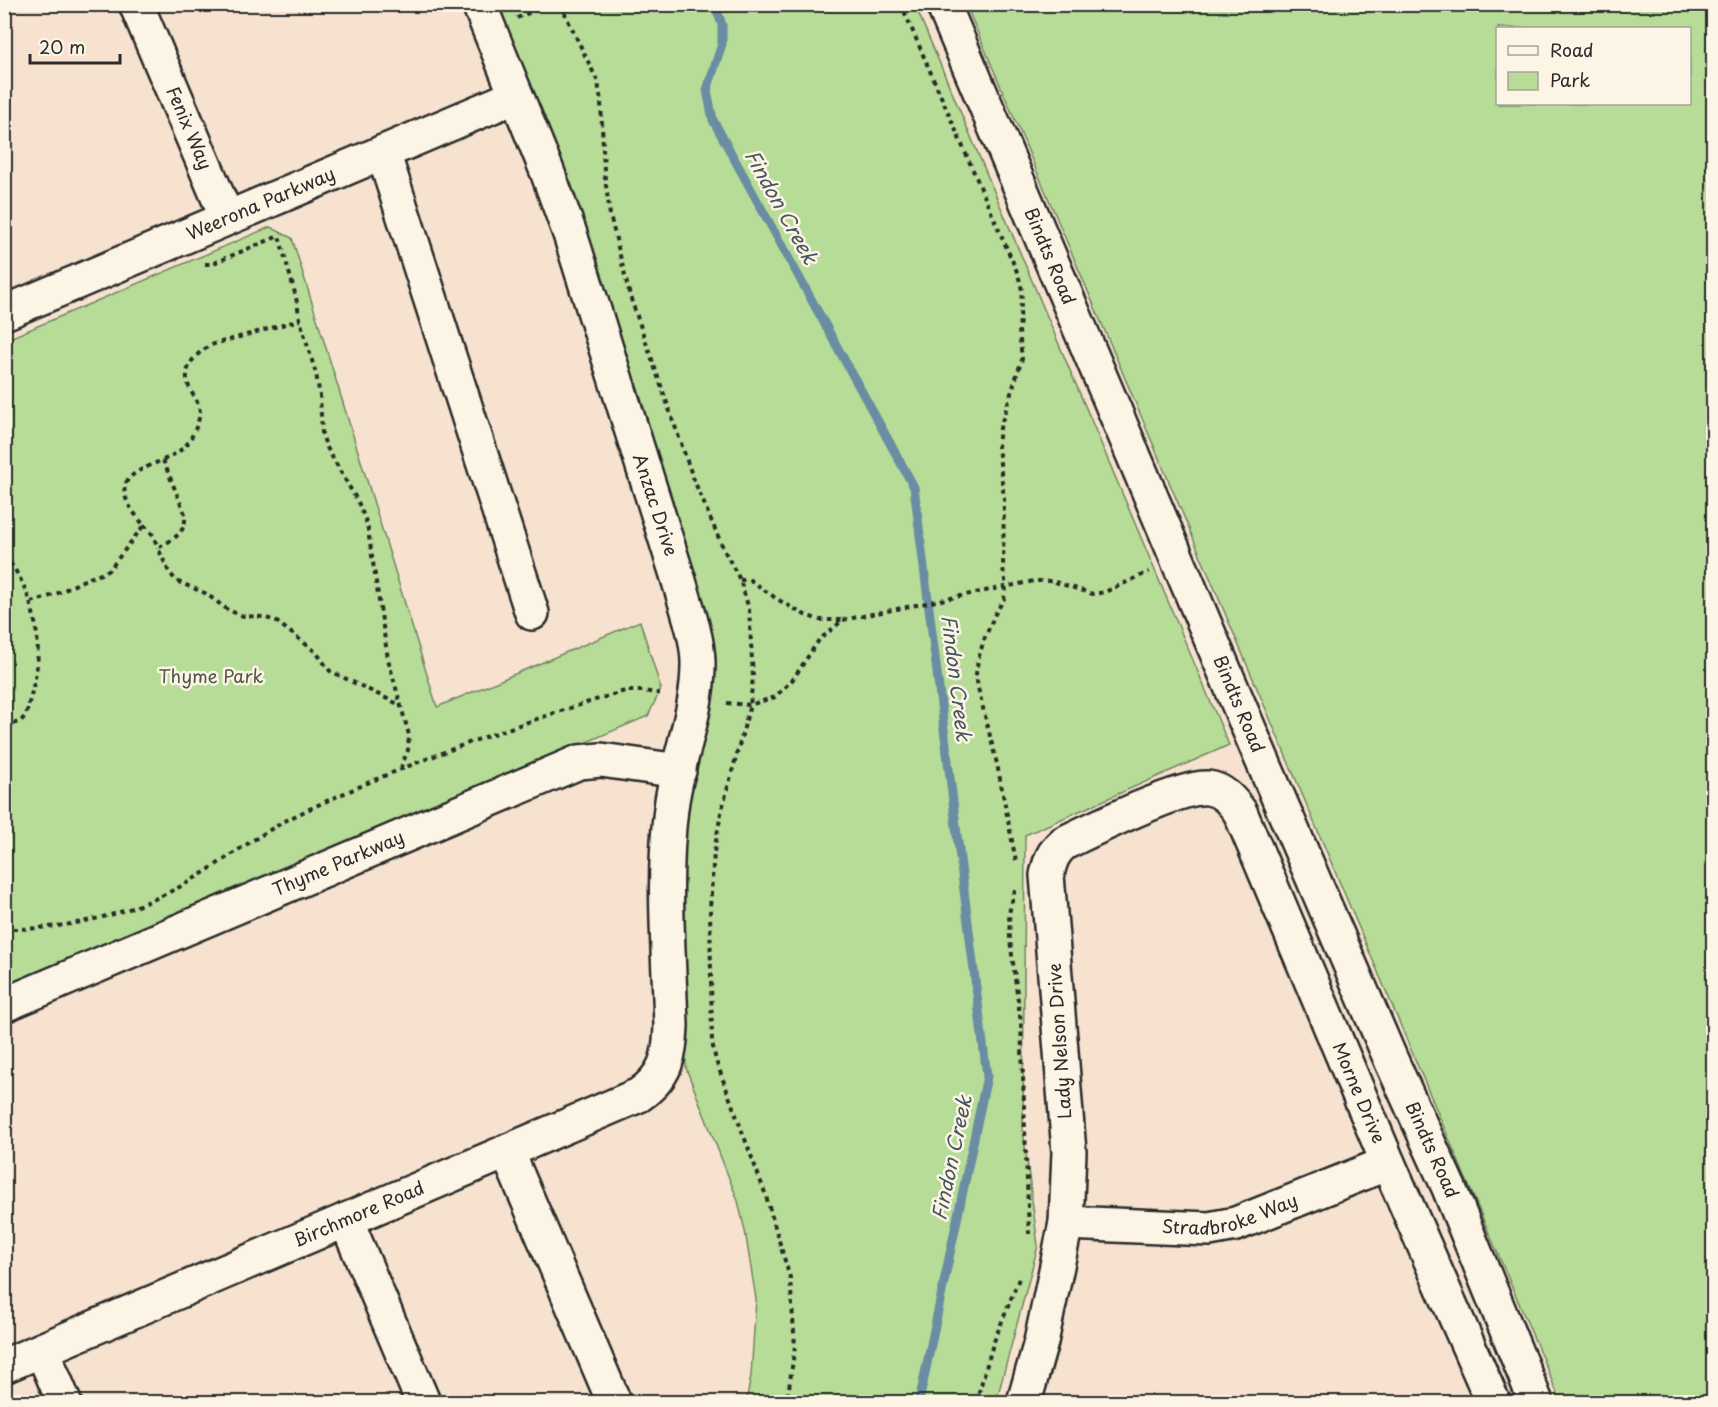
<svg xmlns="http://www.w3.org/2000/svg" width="1718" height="1407" font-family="'Playpen Sans',sans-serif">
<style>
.green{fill:#b6dc97;stroke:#708461;stroke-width:1.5;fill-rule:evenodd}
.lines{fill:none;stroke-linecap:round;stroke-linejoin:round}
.stream{stroke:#6b8da4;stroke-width:9}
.minor-casing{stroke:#2b2b2b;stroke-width:38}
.path{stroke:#2b2b2b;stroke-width:4;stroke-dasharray:4.5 4.5;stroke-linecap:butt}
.minor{stroke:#fcf5e5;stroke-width:33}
.labels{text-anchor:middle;stroke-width:5;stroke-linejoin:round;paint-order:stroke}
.street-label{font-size:18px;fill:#2b2b2b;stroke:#fcf5e5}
.park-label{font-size:18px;fill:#4e5746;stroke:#fcf5e5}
.water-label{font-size:20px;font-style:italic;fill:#46545e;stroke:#fcf5e5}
</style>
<rect width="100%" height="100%" fill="#f6e2cf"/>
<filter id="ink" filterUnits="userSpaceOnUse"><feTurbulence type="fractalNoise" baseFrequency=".0167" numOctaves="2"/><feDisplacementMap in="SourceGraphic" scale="12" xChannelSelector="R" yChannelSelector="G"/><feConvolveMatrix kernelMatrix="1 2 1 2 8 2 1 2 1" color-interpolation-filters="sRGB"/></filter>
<g filter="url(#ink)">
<!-- green -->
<path class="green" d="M 490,5 L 915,5 L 1229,745 L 1025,835 L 1023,1130 L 1038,1246 L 996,1402 L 746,1402 L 751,1376 L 756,1299 L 745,1231 L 738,1201 L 686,1068 L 680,877 L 689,792 L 712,695 L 714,665 L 711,632 L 634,401 Z
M 966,5 L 1713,5 L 1713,1402 L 1561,1402 ZM 1498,28 L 1690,28 L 1690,104 L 1498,104 Z
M 270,227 L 292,238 L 437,707 L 640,621 L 661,689 L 648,716 L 5,989 L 5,340 Z"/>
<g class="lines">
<!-- stream -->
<path class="stream" d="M 715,4 L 722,25 L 722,44 L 707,90 L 713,120 L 914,487 L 987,1076 L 919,1402"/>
<defs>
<g id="minor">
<path id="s1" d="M 136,4 L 227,218"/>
<path id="s2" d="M 943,4 L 1257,748 L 1391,1060 L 1449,1188 L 1536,1402"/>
<path d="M 383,152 L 532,613"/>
<path id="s3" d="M 4,313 L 516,96"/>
<path id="s4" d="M 4,1005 L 579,762 L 601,760 L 679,771"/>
<path d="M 507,1151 L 614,1402"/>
<path d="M 346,1220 L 423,1402"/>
<path id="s5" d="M 1066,1223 L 1209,1229 L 1236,1224 L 1388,1163"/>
<path d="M 42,1350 L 64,1402"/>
<path id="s6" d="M 4,1366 L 639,1095 C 666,1076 670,1057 671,1026 C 669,954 662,880 671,808 C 677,759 699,711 698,661 C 697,634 686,606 679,581 L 570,234 L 547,171 L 479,4"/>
<path id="s7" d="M 1024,1402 L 1041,1342 L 1066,1223 L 1069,1152 L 1047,875 C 1050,861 1053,852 1064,843 C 1091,830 1183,785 1208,788 C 1223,790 1232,801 1240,812 L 1388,1163 L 1493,1402"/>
</g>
</defs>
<!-- minor casing -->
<use href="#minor" class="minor-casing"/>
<!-- path -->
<path class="path" d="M 560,4 L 598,82 L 601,102 L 604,171 L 610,215 L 630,296 L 693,478 L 724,550 L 740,580 L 749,609 L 753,677 L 750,705 L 721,813 L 714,852 L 710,908 L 712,1042 L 716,1061 L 765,1193 L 790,1278 L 795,1346 L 787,1402
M 901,4 L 1018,274 L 1022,290 L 1019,331 L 1022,359 L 1000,428 L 998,446 L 1004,499 L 1003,568 L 1006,586 L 1004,599 L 995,614 L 984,640 L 978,659 L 976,674 L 978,688 L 997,764 L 1016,861
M 517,18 L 550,4
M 205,264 L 211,264 L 279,236 L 296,297 L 300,320 L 316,374 L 320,396 L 322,434 L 326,446 L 358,502 L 367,524 L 388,659 L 409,735 L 408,750 L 401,767
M 163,460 L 185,514 C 187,533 173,539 158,548 L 168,570 L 176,581 L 205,593 L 228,610 L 243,616 L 264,617 L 277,622 L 316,652 L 330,671 L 400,705
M 144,525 L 153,535 L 158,548
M 4,556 C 29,582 41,629 37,665 C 35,682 30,699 26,715 L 21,721 L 4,727
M 740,580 L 750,580 L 777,599 L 805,615 L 820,620 L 843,620
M 31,602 C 54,596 63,591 84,580 C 93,576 102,575 110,569 L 144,525 C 86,461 174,473 191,438 C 195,430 202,416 199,407 C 197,400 192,394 189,387 C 181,366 197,352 214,344 L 300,320
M 727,703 L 750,705 L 775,697 L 793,679 L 819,640 L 843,620 L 1034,581 L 1052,581 L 1093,594 L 1105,592 L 1149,572
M 1015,890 L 1009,913 L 1010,940 L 1021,1023 L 1029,1234
M 4,929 C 67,930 128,915 183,885 C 224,862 260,832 303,812 C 407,763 515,724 625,691 L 643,691 L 663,694
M 976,1402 L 993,1344 L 1020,1276"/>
<!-- minor -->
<use href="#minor" class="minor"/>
</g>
</g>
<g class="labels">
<!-- street labels -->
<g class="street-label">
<text dy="6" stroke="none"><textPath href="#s1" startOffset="135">Fenix Way</textPath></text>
<text dy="6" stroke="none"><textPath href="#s3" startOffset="279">Weerona Parkway</textPath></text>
<text dy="6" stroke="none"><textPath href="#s2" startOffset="274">Bindts Road</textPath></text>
<text transform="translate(655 505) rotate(72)" y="6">Anzac Drive</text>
<text dy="6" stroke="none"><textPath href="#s2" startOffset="760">Bindts Road</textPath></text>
<text dy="6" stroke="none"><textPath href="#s4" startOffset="363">Thyme Parkway</textPath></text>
<text transform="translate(1060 1041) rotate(-94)" y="6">Lady Nelson Drive</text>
<text dy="6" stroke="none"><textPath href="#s7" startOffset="1071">Morne Drive</textPath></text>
<text dy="6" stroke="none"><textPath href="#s2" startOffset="1246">Bindts Road</textPath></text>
<text dy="6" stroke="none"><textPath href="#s5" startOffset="166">Stradbroke Way</textPath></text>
<text dy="6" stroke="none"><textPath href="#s6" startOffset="386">Birchmore Road</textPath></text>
</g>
<!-- park labels -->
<g class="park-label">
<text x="211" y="683">Thyme Park</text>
</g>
<!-- water labels -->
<g class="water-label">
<text transform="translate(781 207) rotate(61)" y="7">Findon Creek</text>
<text transform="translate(956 678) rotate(83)" y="7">Findon Creek</text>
<text transform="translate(952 1158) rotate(-78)" y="7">Findon Creek</text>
</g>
</g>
<!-- margin -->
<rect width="1718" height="1407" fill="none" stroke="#fcf5e5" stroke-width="24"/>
<rect x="12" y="12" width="1694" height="1383" fill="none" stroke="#2b2b2b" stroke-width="2" filter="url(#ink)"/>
<!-- legend -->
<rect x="1496" y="27" width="195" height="78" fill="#fcf5e5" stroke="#a8a49b" stroke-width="1.5"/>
<rect x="1508" y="46" width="30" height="9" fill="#fcf5e5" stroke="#a8a49b" stroke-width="1.5"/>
<text x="1550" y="57" font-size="18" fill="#2b2b2b">Road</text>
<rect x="1508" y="72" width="30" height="18" fill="#b6dc97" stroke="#a8a49b" stroke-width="1.5"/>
<text x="1550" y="87" font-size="18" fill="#2b2b2b">Park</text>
<!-- scale -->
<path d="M30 54v9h90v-9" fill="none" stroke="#2b2b2b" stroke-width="3"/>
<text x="39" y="54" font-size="18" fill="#2b2b2b" stroke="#fcf5e5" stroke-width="4.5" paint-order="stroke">20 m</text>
</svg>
